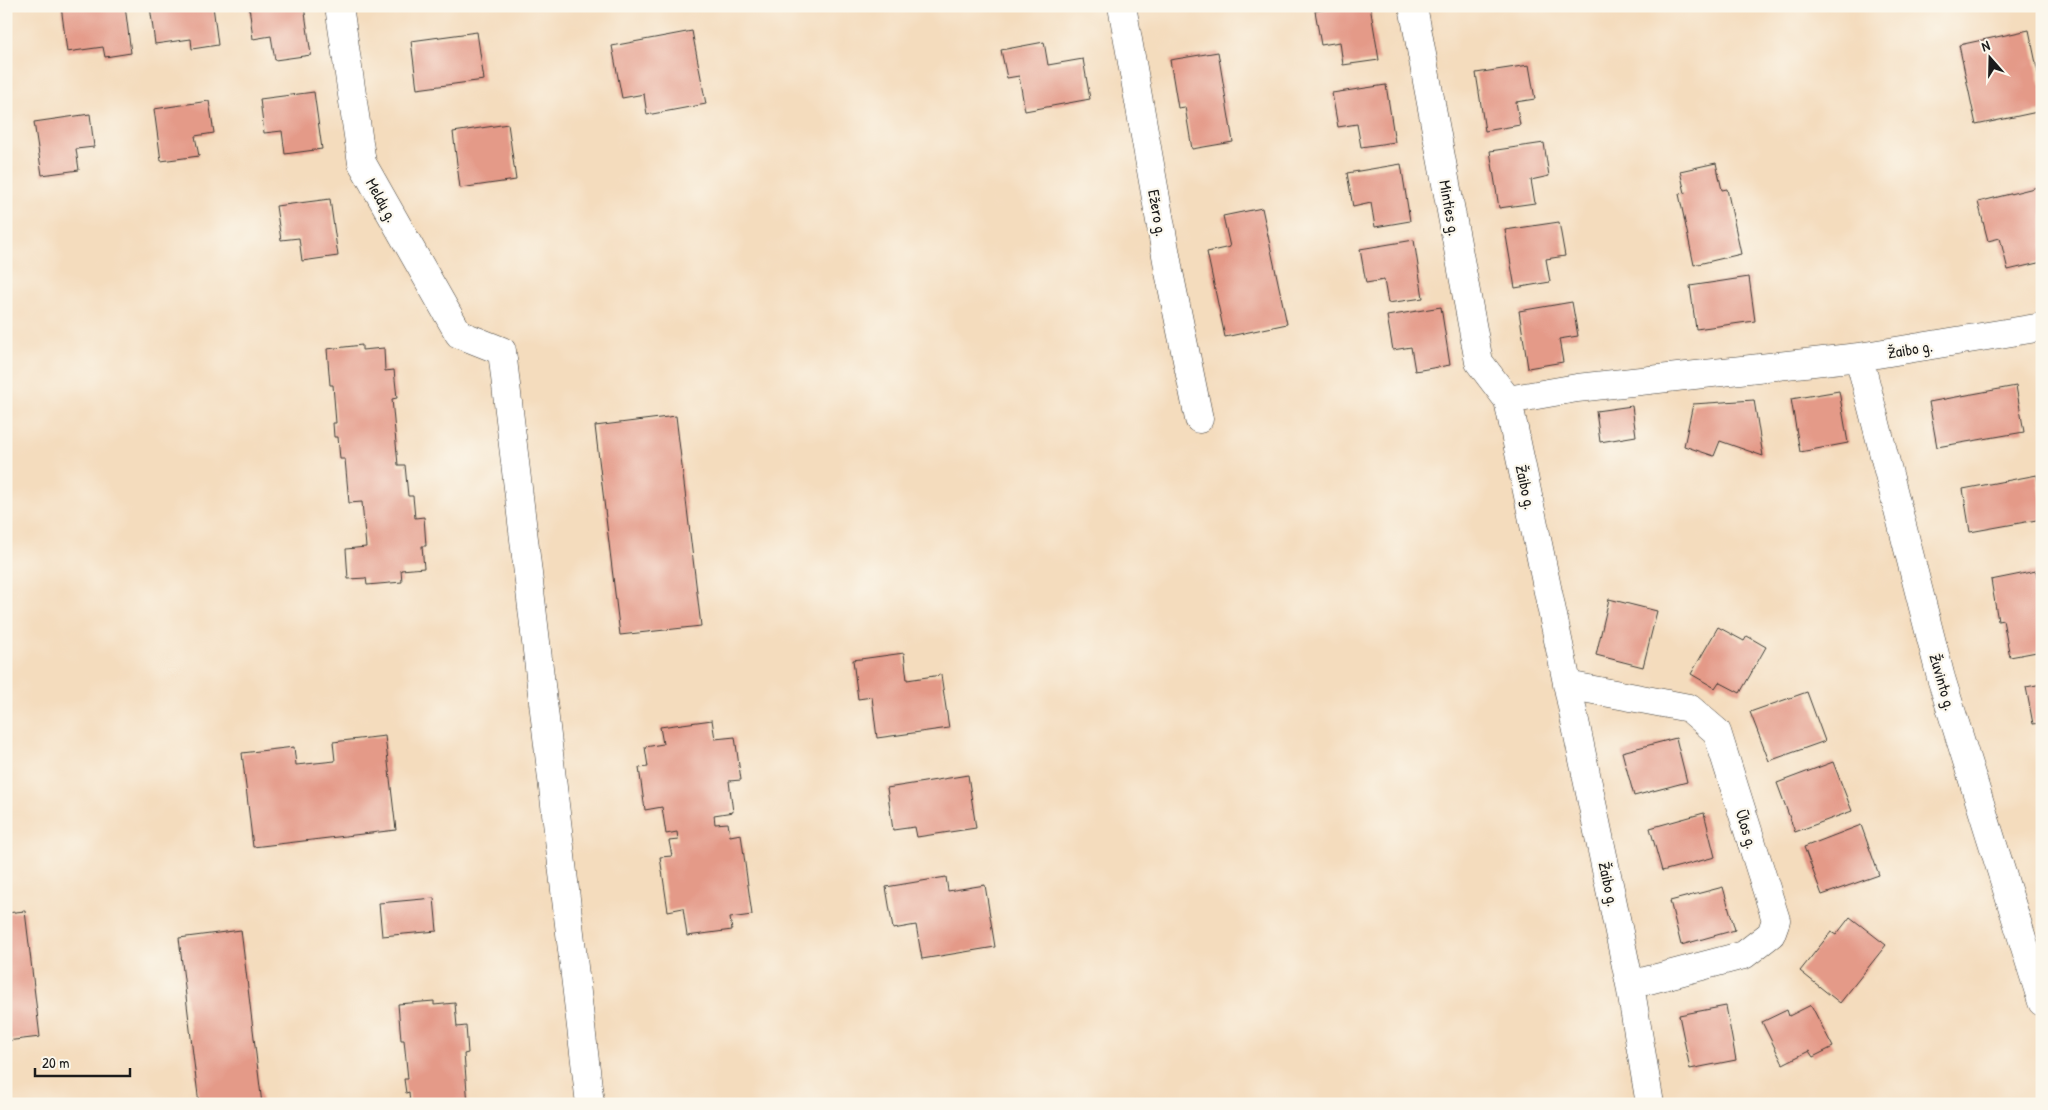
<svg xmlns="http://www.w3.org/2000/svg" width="2048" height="1110" font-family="'Patrick Hand',sans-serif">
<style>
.building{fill:#e49a88}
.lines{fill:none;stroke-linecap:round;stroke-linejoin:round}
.minor-casing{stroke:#3c3934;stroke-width:29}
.minor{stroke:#fff;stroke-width:28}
.labels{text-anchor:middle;stroke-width:4.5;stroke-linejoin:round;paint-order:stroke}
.street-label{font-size:16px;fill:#1c1c1c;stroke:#fbf7ec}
</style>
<rect width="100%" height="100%" fill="#fbf7ec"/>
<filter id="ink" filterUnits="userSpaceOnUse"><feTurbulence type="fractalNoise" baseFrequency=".02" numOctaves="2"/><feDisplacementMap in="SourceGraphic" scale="10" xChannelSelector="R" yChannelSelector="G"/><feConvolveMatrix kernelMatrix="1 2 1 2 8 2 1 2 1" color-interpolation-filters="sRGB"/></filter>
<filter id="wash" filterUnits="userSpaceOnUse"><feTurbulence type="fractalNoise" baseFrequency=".0096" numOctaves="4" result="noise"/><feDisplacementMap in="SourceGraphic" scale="20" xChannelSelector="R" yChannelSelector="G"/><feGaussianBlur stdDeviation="1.12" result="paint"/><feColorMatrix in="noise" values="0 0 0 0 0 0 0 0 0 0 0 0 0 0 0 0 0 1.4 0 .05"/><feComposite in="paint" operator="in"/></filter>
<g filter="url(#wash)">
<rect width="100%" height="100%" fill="#f4dcbd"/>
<g id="blocks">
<!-- building -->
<path class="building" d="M 61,6 L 97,6 L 97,8 L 125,6 L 131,53 L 105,57 L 103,47 L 67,52 Z
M 150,6 L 213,6 L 218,45 L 192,49 L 191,39 L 155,44 Z
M 249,6 L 304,6 L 311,55 L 275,60 L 271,36 L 253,39 Z
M 1346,6 L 1370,6 L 1379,60 L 1343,65 L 1340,42 L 1321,45 L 1315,11 Z
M 2029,30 L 2042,92 L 2042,111 L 1976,125 L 1959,45 Z
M 692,31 L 706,104 L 647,115 L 644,94 L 622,98 L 612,46 Z
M 477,32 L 484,80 L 417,89 L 411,41 Z
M 1044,42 L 1048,65 L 1083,59 L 1090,99 L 1025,111 L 1019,76 L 1007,78 L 1001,50 Z
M 1218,52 L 1233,142 L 1192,149 L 1185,107 L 1178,108 L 1170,60 Z
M 1529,65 L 1535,99 L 1516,102 L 1520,125 L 1485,131 L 1476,73 Z
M 1386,85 L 1395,142 L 1361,147 L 1357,124 L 1338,127 L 1332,93 Z
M 314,92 L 322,149 L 285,154 L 282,131 L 264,133 L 260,99 Z
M 209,101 L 214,133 L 195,136 L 199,156 L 161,161 L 154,109 Z
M 90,114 L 94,147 L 76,149 L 79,170 L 42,175 L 34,122 Z
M 508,124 L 516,180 L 460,188 L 453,132 Z
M 1544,143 L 1549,176 L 1531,180 L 1535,203 L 1499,208 L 1490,151 Z
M 1716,163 L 1722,190 L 1727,189 L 1741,254 L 1694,265 L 1679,194 L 1685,193 L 1680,171 Z
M 1401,164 L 1410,221 L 1375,227 L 1371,203 L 1353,207 L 1347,173 Z
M 2042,186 L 2042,262 L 2008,270 L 2000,238 L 1988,241 L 1978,202 Z
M 330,199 L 338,256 L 302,261 L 299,238 L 281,240 L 276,206 Z
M 1262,208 L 1287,324 L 1225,337 L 1207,252 L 1230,247 L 1223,216 Z
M 1559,222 L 1565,256 L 1546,259 L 1550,282 L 1515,288 L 1505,230 Z
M 1414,240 L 1423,298 L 1388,303 L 1384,280 L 1366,283 L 1360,249 Z
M 1749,277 L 1755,321 L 1696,329 L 1690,286 Z
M 1572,302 L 1578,336 L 1559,339 L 1563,362 L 1528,368 L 1519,311 Z
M 1441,307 L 1450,365 L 1415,371 L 1411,347 L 1393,350 L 1387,316 Z
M 362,345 L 362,350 L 384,348 L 385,371 L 394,370 L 397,398 L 392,399 L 398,465 L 405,465 L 408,496 L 413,496 L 415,518 L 424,517 L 426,546 L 422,546 L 424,568 L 401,570 L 402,582 L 367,585 L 366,578 L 348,579 L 346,549 L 366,547 L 362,502 L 349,503 L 345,459 L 340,459 L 338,437 L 334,437 L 333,423 L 336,423 L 333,385 L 330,385 L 327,349 Z
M 2016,386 L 2024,432 L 1937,447 L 1929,402 Z
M 1839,391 L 1848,443 L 1800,452 L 1791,399 Z
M 1754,400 L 1763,456 L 1720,441 L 1714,456 L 1684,446 L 1693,404 Z
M 1632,406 L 1636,436 L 1600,442 L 1596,411 Z
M 676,416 L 701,626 L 620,635 L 595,426 Z
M 2037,475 L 2042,503 L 2042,519 L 1970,532 L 1963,489 Z
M 2036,571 L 2042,604 L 2042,651 L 2010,657 L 2003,620 L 1998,621 L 1991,580 Z
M 1609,599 L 1657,611 L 1643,667 L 1596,655 Z
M 1718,627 L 1744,641 L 1747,636 L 1766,647 L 1740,693 L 1719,682 L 1715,688 L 1691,674 Z
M 904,653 L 907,680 L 941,675 L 949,728 L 877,738 L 872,697 L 858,699 L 853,660 Z
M 2042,684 L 2042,729 L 2041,729 L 2040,723 L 2033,724 L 2026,687 Z
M 1807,692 L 1825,741 L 1769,761 L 1750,712 Z
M 712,720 L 715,739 L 735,737 L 741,780 L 729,781 L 733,812 L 714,815 L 715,824 L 728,823 L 730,836 L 741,834 L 752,915 L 730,918 L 732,930 L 687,936 L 683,908 L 668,911 L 660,857 L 672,856 L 669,841 L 678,840 L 677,832 L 666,834 L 662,807 L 645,810 L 639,768 L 648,767 L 645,747 L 663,744 L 660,727 Z
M 385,736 L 396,830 L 253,847 L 242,753 L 294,747 L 296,765 L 335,761 L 333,742 Z
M 1676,738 L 1687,782 L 1634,796 L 1622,752 Z
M 1833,762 L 1852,811 L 1795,832 L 1777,783 Z
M 968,775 L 976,828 L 917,837 L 915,827 L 893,830 L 887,788 Z
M 1704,813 L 1715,857 L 1662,871 L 1650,828 Z
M 1861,825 L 1879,875 L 1822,895 L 1804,847 Z
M 946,877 L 948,891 L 985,885 L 995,947 L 922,959 L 916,925 L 893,929 L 886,887 Z
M 1723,887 L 1735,930 L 1681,945 L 1670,901 Z
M 434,898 L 437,931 L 382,936 L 379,903 Z
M 25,911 L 40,1037 L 6,1041 L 6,913 Z
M 1850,917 L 1886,945 L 1840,1003 L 1800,971 L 1831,932 L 1836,935 Z
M 241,930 L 262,1104 L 199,1104 L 179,938 Z
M 434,1001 L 434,1005 L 455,1003 L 457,1027 L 466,1026 L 468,1053 L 464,1054 L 468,1104 L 410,1104 L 409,1092 L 406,1093 L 404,1079 L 408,1079 L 404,1040 L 401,1040 L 398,1004 Z
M 1811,1005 L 1833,1047 L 1813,1057 L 1809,1051 L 1783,1064 L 1762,1022 L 1787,1010 L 1789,1016 Z
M 1726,1006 L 1736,1060 L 1690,1069 L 1679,1015 Z"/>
</g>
</g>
<g filter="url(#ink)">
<use href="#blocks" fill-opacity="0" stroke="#3c3934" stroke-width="1"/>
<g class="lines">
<defs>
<path id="minor" d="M 339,6 L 362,163 L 459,334 L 502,351 L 590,1104
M 1122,6 L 1169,272 L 1199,419
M 1413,6 L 1479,362 L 1508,400
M 1859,357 L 1941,678 L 2042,1002
M 1567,685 L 1689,708 L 1717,732 L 1776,920 L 1771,934 L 1744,955 L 1630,985
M 1650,1104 L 1630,985 L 1508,400 L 1577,388 L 1859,357 L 2042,327"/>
</defs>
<!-- minor casing -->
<use href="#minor" class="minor-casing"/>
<!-- minor -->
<use href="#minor" class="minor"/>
</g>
</g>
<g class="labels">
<!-- street labels -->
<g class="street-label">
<text transform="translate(382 200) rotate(61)" y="6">Meldų g.</text>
<text transform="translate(1450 208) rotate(80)" y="6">Minties g.</text>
<text transform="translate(1158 213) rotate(80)" y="6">Ežero g.</text>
<text transform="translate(1910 349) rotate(-9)" y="6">Žaibo g.</text>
<text transform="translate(1526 487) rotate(78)" y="6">Žaibo g.</text>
<text transform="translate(1943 682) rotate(74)" y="6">Žuvinto g.</text>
<text transform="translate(1747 829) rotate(73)" y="6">Ūlos g.</text>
<text transform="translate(1609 884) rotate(78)" y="6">Žaibo g.</text>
</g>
</g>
<!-- margin -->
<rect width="2048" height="1110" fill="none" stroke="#fbf7ec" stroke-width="25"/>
<!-- north arrow -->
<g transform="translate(1990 58) rotate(340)" stroke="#fbf7ec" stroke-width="4" paint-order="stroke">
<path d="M0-4L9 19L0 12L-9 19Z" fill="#1c1c1c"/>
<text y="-8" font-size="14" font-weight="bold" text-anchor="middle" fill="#1c1c1c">N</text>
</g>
<!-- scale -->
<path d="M35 1068v8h95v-8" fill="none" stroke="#1c1c1c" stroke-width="2.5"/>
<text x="42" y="1068" font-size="15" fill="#1c1c1c" stroke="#fbf7ec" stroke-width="4" paint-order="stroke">20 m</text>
</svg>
